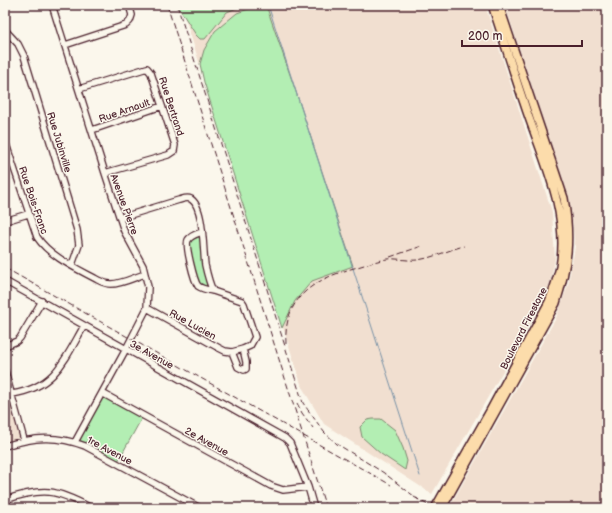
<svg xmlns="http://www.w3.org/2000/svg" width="612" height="513" font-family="'Balsamiq Sans',sans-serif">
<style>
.built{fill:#f1dfd0}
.green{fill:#b3eeb3;stroke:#7e866f}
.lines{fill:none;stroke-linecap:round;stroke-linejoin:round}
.stream{stroke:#7891a6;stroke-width:1}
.minor-casing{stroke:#4a1f2b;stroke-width:8}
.major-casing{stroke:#4a1f2b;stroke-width:10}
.minor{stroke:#fbf7ec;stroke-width:5.5}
.major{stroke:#fcdcab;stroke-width:7}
.rail{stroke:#4a1f2b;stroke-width:1;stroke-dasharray:6 3;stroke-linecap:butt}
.labels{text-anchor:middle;stroke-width:3;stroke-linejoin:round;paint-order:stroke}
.street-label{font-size:10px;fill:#4a1f2b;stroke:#fbf7ec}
</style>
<rect width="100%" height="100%" fill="#fbf7ec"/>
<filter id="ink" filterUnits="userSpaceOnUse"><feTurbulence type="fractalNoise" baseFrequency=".025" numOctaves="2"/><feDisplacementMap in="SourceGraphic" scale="8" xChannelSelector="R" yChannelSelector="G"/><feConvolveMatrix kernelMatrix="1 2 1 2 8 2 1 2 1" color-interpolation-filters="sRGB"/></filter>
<g filter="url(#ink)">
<!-- built -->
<path class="built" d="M 181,5 L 485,5 L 552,212 L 555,259 L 548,293 L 432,494 L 324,424 L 302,387 Z
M 505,5 L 600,5 L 607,28 L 607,508 L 449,508 L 556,318 L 568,285 L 575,247 L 570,204 Z
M 5,371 L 24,440 L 5,446 Z"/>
<!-- green -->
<path class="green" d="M 177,5 L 244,5 L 227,12 L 205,39 L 200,39 L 196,35 Z
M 260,5 L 266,5 L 296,92 L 353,266 L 312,281 L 295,301 L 282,328 L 204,82 L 200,64 L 204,50 L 215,31 L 237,13 Z
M 202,232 L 213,291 L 199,286 L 195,278 L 189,239 Z
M 102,393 L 144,414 L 117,463 L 75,442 Z
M 373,419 L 381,419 L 395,430 L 403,448 L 407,461 L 405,470 L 381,454 L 362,437 L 360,427 L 367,420 Z"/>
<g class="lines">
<!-- stream -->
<path class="stream" d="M 268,5 L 420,476"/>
<defs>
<path id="minor" d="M 52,5 L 105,173 L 124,231 L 143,266 L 148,287 L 147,308 L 126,349 L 75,442
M 5,30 L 18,44 L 24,56 L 77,230 L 79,245 L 72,265
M 65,45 L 126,25 L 130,21 L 132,15 L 129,5
M 79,89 L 147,68 L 151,73 L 175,145 L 174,151 L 168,155 L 105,173
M 92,130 L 162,106
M 5,141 L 37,237 C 50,257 78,269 98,280 C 102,282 107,284 111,284 C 122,284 135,277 145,274
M 120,218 L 179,200 C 183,199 187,197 191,199 C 204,207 203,250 205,265 C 207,274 209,283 213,291 L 242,301 L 244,304 L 255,337 L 250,346 L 243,349
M 5,221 L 28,214
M 202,232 C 197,234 191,235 188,240 C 185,245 194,281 198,286 C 202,289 208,290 213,291
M 5,281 L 285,438 L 290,443 L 308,487 L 314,508
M 147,308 L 219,348 L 225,351 L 232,352 L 238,367 L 244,370 L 246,369 L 246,362 L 243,349 L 232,352
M 5,346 L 17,341 L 20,338 L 42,301
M 5,371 L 24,440
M 102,393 L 271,486 L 283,490 L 308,487
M 12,394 C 55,388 65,359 84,326
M 5,446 C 34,437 56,435 85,446 L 200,508
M 5,500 C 43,487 56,489 91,508"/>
<path id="major" d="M 435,508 L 490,411 L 549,302 C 553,291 557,279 560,267 C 570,210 541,156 524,103 C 513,71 503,38 492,5
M 442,508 L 556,303 C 568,265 571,238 564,198 L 499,5"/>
</defs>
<!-- minor casing -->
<use href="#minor" class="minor-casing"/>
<!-- major casing -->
<use href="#major" class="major-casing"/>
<!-- minor -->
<use href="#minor" class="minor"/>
<!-- major -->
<use href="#major" class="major"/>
<!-- rail -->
<path class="rail" d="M 167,5 L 326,508
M 177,5 L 303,403 L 324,432 L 337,444 L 384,473 L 419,500
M 390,257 L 422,246
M 5,268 L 391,485
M 286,344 C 283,297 315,279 354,268 C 365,265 375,261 387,259 C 397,258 407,261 417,260 C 433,258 448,250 464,246
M 297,403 L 302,413 L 313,428
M 414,497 L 433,508"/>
</g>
</g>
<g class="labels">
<!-- street labels -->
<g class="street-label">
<text transform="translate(172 106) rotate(72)" y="4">Rue Bertrand</text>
<text transform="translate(124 110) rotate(-19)" y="4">Rue Arnault</text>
<text transform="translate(60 142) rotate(73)" y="4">Rue Jubinville</text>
<text transform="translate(34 200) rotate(71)" y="4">Rue Bois-Franc</text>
<text transform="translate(125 204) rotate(70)" y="4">Avenue Pierre</text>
<text transform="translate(193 324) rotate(29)" y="4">Rue Lucien</text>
<text transform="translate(523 328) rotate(-63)" y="4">Boulevard Firestone</text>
<text transform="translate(152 354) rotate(29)" y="4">3e Avenue</text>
<text transform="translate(207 441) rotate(29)" y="4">2e Avenue</text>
<text transform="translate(110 450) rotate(28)" y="4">1re Avenue</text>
</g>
</g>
<!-- margin -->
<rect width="612" height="513" fill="none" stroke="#fbf7ec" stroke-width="20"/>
<rect x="10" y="10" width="592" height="493" fill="none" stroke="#4a1f2b" stroke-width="1.5" filter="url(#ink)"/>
<!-- scale -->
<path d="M462 40v6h120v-6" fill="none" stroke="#4a1f2b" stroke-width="2"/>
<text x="468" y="40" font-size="12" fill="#4a1f2b" stroke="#fbf7ec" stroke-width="3" paint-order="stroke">200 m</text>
</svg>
